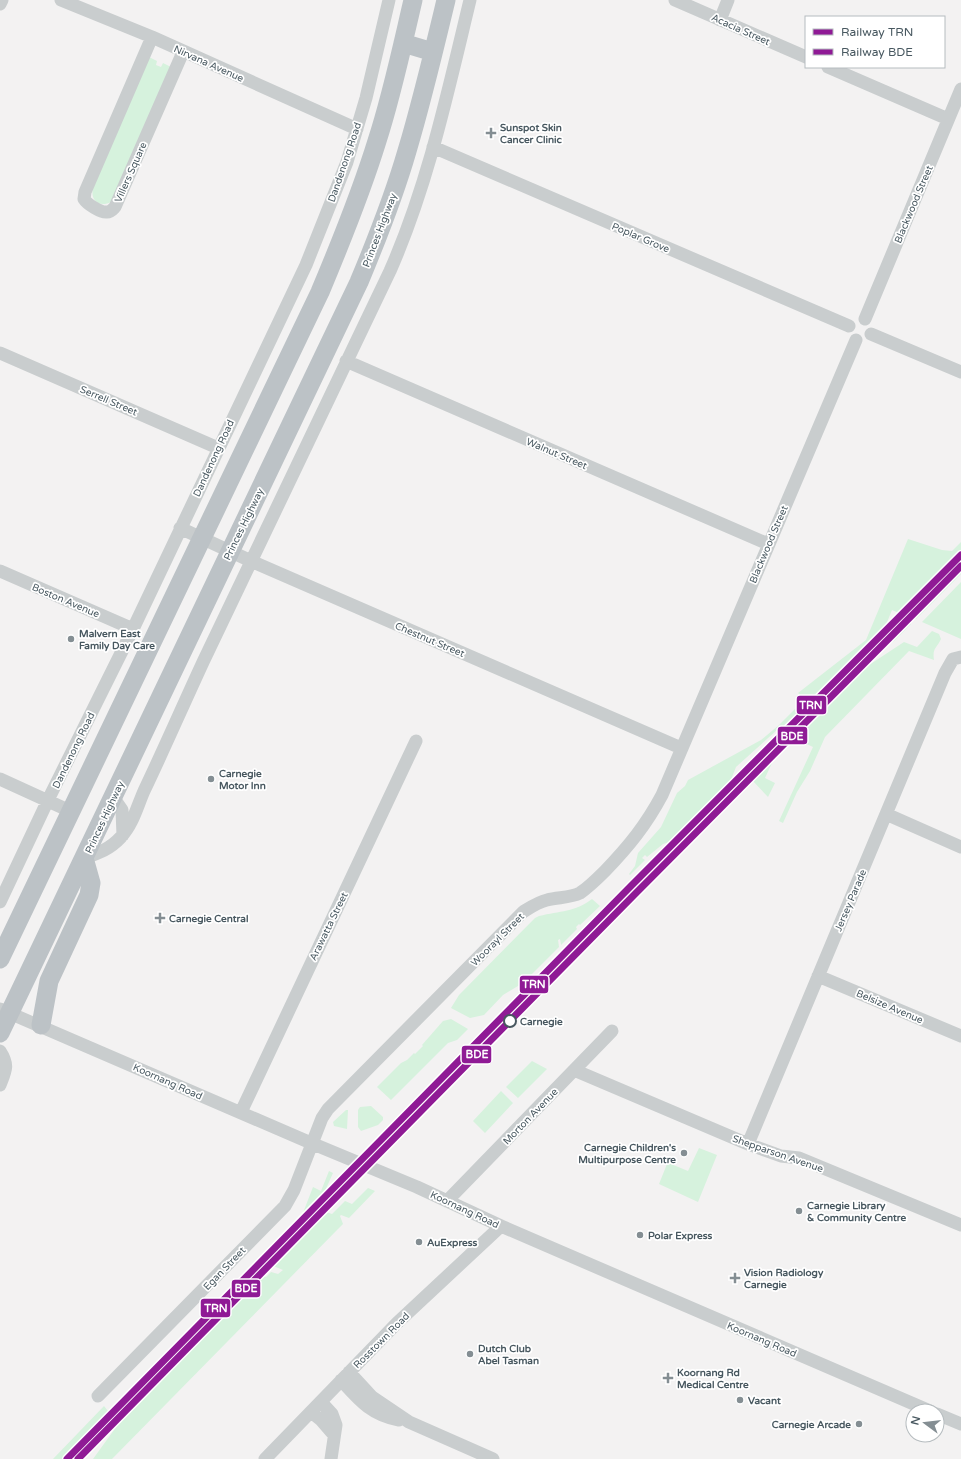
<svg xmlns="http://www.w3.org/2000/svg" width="961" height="1459" font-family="'Varela Round',sans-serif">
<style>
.green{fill:#d6f2dd}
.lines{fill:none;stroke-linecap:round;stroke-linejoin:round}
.minor{stroke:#c9cdce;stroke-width:13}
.highway{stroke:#bcc2c6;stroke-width:19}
.rail-1-casing{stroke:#fff;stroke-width:10}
.rail-2-casing{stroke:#fff;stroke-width:10}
.rail-1{stroke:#8f1a95;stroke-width:7}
.rail-2{stroke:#8f1a95;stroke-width:7}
.poi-dot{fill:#848e93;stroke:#fff;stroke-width:1.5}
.stop-dot{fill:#fff;stroke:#485860;stroke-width:2}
.labels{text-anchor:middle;stroke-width:3.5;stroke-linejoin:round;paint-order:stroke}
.street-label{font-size:10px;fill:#485860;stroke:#fff}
.poi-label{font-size:10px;font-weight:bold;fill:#485860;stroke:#fff;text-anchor:start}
.stop-label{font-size:10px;font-weight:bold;fill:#485860;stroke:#fff;text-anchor:start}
.line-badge{stroke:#fff;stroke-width:1.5}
.badge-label{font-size:11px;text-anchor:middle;font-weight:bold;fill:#fff}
</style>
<rect width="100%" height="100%" fill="#f3f2f2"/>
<!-- green -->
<path class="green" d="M 149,57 L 157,61 L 156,65 L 161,67 L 163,63 L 171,67 L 111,202 C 99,208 90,200 93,188 Z
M 908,539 L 942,550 L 952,551 L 961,542 L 961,574 L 916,619 L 913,619 L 892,610 L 885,627 L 891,633 L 904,619 L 911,622 L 911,624 L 894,641 L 854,667 L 799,722 L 784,726 L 778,729 L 736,767 L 725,795 L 688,833 L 682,838 L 663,844 L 647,857 L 645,855 L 642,858 L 645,860 L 630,875 L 629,874 L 635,866 L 638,853 L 661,827 L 677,793 L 685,786 L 688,780 L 761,740 L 779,725 L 805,699 L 798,693 L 866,640 Z
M 961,582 L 961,639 L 922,622 Z
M 932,631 L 939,634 L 941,639 C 937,648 932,648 934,660 L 909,651 L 825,737 L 810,771 L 797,792 L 783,823 L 779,821 L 813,747 L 802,742 L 805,725 L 849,680 L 866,667 L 904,642 L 917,647 Z
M 791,728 L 796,728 L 798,731 L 796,739 L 785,735 L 765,778 L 775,783 L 768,797 L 752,780 L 684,850 L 680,849 L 675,844 L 684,843 L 689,840 L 731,797 L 737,777 L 742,769 L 777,737 Z
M 592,899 L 600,906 L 580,925 L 579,924 L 576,927 L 577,929 L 561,945 L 560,939 L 558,940 L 559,947 L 523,983 L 503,995 L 484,1015 L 470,1018 L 451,1008 L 459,995 L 535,918 L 539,916 C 560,911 575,912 592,899 Z
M 451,1019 L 468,1029 L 457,1040 L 448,1043 L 391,1100 L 377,1087 L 401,1063 L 407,1060 L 414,1053 L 415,1054 L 423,1046 L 422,1045 L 443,1021 Z
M 532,1061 L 547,1069 L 518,1098 L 506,1087 Z
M 501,1091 L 513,1103 L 485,1133 L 473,1121 Z
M 371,1106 L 383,1117 L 383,1120 L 378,1125 L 361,1131 L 358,1127 L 358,1110 L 360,1107 Z
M 346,1110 L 348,1110 L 347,1129 L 334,1126 L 333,1122 Z
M 699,1148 L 717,1155 L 698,1202 L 659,1184 L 669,1159 L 672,1160 L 671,1164 L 688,1171 Z
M 329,1171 L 333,1173 L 316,1211 L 253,1274 L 226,1304 L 224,1296 L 301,1218 L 313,1187 L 321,1191 Z
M 368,1188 L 375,1191 L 349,1218 L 341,1215 L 340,1216 L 343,1224 L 338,1229 L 112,1459 L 93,1459 L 127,1412 L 239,1300 L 261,1274 L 266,1277 L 271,1272 L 278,1274 L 283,1270 L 271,1265 L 323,1211 L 332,1214 L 345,1201 L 352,1204 Z
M 220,1300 L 222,1307 L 196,1335 L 189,1332 Z
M 184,1337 L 188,1342 L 124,1408 L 115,1419 L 112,1410 Z
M 104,1406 L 108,1411 L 112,1423 L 85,1459 L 53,1459 Z"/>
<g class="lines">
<!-- minor -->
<path class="minor" d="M 61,0 L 152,37 L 357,129
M 675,0 L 806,57
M 0,4 L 2,0
M 720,20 L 728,0
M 152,37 L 85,192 L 84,199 C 87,204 101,213 107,212 C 111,212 113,209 115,207 L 183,52
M 828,67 L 948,119
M 433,147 L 849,326
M 865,319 L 961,89
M 871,334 L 961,372
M 0,353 L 218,448
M 346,361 L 768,544
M 180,528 L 251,561 L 681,748
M 0,571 L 133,629
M 0,779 L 70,811
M 113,797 L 122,810 L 123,835
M 886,814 L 961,847
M 84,858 C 99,853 110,849 121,837 C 133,824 137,807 144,791 C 165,747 184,703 204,660 L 390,271 C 428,185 448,91 470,0
M 0,902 L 48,800 L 133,629 L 306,265 L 347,162 L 366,98 L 389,0
M 818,976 L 961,1036
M 0,1009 L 311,1143 L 417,1187 L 501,1226 L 930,1411
M 0,1051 C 9,1065 6,1070 0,1085
M 574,1070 L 748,1144 L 781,1156 L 799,1158 L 961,1225
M 241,1112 L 416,741
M 748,1144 L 945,673 L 953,659 L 961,657
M 447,1201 L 612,1031
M 349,1372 L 372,1397 L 409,1422 L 493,1459
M 341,1380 C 359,1400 371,1415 399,1420
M 98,1396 L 285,1206 L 294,1190 L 322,1118 L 328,1109 L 523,912 C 531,907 538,902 547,900 C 558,897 570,898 580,893 C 589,887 598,878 605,871 C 629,846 646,825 662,795 L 856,340
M 321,1402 L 332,1414 L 336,1425 L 331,1459
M 311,1412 L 321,1420 L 334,1435
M 937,1414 L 961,1424
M 265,1459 L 397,1323 L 501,1226"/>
<!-- highway -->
<path class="highway" d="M 403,43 L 433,52
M 0,959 L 320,292 C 341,242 361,193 377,141 C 392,95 402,47 413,0
M 41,1025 L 49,981 L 89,895 L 91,883 L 84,858
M 0,1033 L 359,282 C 377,239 394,196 407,151 C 422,101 434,50 446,0"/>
<defs>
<path id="rail-1" d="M 67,1459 L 628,889 L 961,555"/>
<path id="rail-2" d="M 78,1459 L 634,895 L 961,566"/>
</defs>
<!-- rail-1 casing -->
<use href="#rail-1" class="rail-1-casing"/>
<!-- rail-2 casing -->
<use href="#rail-2" class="rail-2-casing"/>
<!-- rail-1 -->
<use href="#rail-1" class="rail-1"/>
<!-- rail-2 -->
<use href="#rail-2" class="rail-2"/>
</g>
<!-- markers -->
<g class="poi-dot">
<path d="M489 127h4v4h4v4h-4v4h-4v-4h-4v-4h4z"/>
<circle cx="71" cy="639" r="4"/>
<circle cx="211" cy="779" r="4"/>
<path d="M158 912h4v4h4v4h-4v4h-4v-4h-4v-4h4z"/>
<circle cx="684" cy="1153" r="4"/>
<circle cx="799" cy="1211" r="4"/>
<circle cx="640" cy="1235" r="4"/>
<circle cx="419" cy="1242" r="4"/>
<path d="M733 1272h4v4h4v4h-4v4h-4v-4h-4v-4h4z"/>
<circle cx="470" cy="1354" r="4"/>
<path d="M666 1372h4v4h4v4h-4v4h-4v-4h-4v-4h4z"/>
<circle cx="740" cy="1400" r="4"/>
<circle cx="859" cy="1424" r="4"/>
</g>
<circle class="stop-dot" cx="510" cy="1021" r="6"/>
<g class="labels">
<!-- street labels -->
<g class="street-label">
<text transform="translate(741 29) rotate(24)" y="4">Acacia Street</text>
<text transform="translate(209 63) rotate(24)" y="4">Nirvana Avenue</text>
<text transform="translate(344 162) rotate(-71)" y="4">Dandenong Road</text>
<text transform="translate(130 172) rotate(-66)" y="4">Villers Square</text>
<text transform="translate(913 204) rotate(-67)" y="4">Blackwood Street</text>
<text transform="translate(379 230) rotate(-69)" y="4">Princes Highway</text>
<text transform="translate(641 237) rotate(23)" y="4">Poplar Grove</text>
<text transform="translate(109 400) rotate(23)" y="4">Serrell Street</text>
<text transform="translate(557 453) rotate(23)" y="4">Walnut Street</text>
<text transform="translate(213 458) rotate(-65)" y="4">Dandenong Road</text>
<text transform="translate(243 524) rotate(-64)" y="4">Princes Highway</text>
<text transform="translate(768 544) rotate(-67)" y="4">Blackwood Street</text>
<text transform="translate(66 600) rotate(23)" y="4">Boston Avenue</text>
<text transform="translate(430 639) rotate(23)" y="4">Chestnut Street</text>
<text transform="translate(73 750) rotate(-64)" y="4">Dandenong Road</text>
<text transform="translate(104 817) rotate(-65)" y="4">Princes Highway</text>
<text transform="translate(850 900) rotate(-67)" y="4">Jersey Parade</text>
<text transform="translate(328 926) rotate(-64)" y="4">Arawatta Street</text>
<text transform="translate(497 939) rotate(-45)" y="4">Woorayl Street</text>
<text transform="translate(890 1006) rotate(23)" y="4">Belsize Avenue</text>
<text transform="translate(168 1081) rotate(24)" y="4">Koornang Road</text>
<text transform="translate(530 1116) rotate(-46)" y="4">Morton Avenue</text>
<text transform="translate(778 1153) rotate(19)" y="4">Shepparson Avenue</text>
<text transform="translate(465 1209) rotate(25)" y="4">Koornang Road</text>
<text transform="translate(224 1268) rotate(-46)" y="4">Egan Street</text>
<text transform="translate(762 1339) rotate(23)" y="4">Koornang Road</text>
<text transform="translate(381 1340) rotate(-45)" y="4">Rosstown Road</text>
</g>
<!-- poi labels -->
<g class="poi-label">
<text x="500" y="131">Sunspot Skin<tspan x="500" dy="12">Cancer Clinic</tspan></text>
<text x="79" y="637">Malvern East<tspan x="79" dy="12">Family Day Care</tspan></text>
<text x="219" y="777">Carnegie<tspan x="219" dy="12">Motor Inn</tspan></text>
<text x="169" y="922">Carnegie Central</text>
<text x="676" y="1151" text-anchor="end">Carnegie Children's<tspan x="676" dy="12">Multipurpose Centre</tspan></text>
<text x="807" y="1209">Carnegie Library<tspan x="807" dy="12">&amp; Community Centre</tspan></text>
<text x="648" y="1239">Polar Express</text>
<text x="427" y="1246">AuExpress</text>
<text x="744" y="1276">Vision Radiology<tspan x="744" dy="12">Carnegie</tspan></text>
<text x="478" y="1352">Dutch Club<tspan x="478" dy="12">Abel Tasman</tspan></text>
<text x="677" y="1376">Koornang Rd<tspan x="677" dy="12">Medical Centre</tspan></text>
<text x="748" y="1404">Vacant</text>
<text x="851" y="1428" text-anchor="end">Carnegie Arcade</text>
</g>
<!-- stop labels -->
<g class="stop-label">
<text x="520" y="1025">Carnegie</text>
</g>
</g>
<g class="line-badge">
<rect x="796" y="695" width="31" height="20" rx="4" fill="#8f1a95"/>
<rect x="777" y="726" width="31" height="19" rx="4" fill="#8f1a95"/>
<rect x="519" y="975" width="30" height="19" rx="4" fill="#8f1a95"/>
<rect x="461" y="1045" width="31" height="19" rx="4" fill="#8f1a95"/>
<rect x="231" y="1279" width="30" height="19" rx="4" fill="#8f1a95"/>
<rect x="200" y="1298" width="31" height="20" rx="4" fill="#8f1a95"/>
</g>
<g class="badge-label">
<text x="811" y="709">TRN</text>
<text x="792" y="740">BDE</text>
<text x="534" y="988">TRN</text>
<text x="477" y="1058">BDE</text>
<text x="246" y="1292">BDE</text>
<text x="216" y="1312">TRN</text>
</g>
<!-- legend -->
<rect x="805" y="16" width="140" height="52" fill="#ffffff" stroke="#b6bcbf"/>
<rect x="813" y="29" width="20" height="6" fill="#8f1a95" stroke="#b6bcbf"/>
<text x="841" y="36" font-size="12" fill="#485860">Railway TRN</text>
<rect x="813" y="49" width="20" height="6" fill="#8f1a95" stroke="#b6bcbf"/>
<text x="841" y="56" font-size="12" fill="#485860">Railway BDE</text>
<!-- north arrow -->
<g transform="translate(925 1423) rotate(285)"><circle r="19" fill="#ffffff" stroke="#b6bcbf"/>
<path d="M0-3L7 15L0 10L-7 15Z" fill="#848e93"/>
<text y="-6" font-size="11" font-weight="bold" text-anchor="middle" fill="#485860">N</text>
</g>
</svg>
